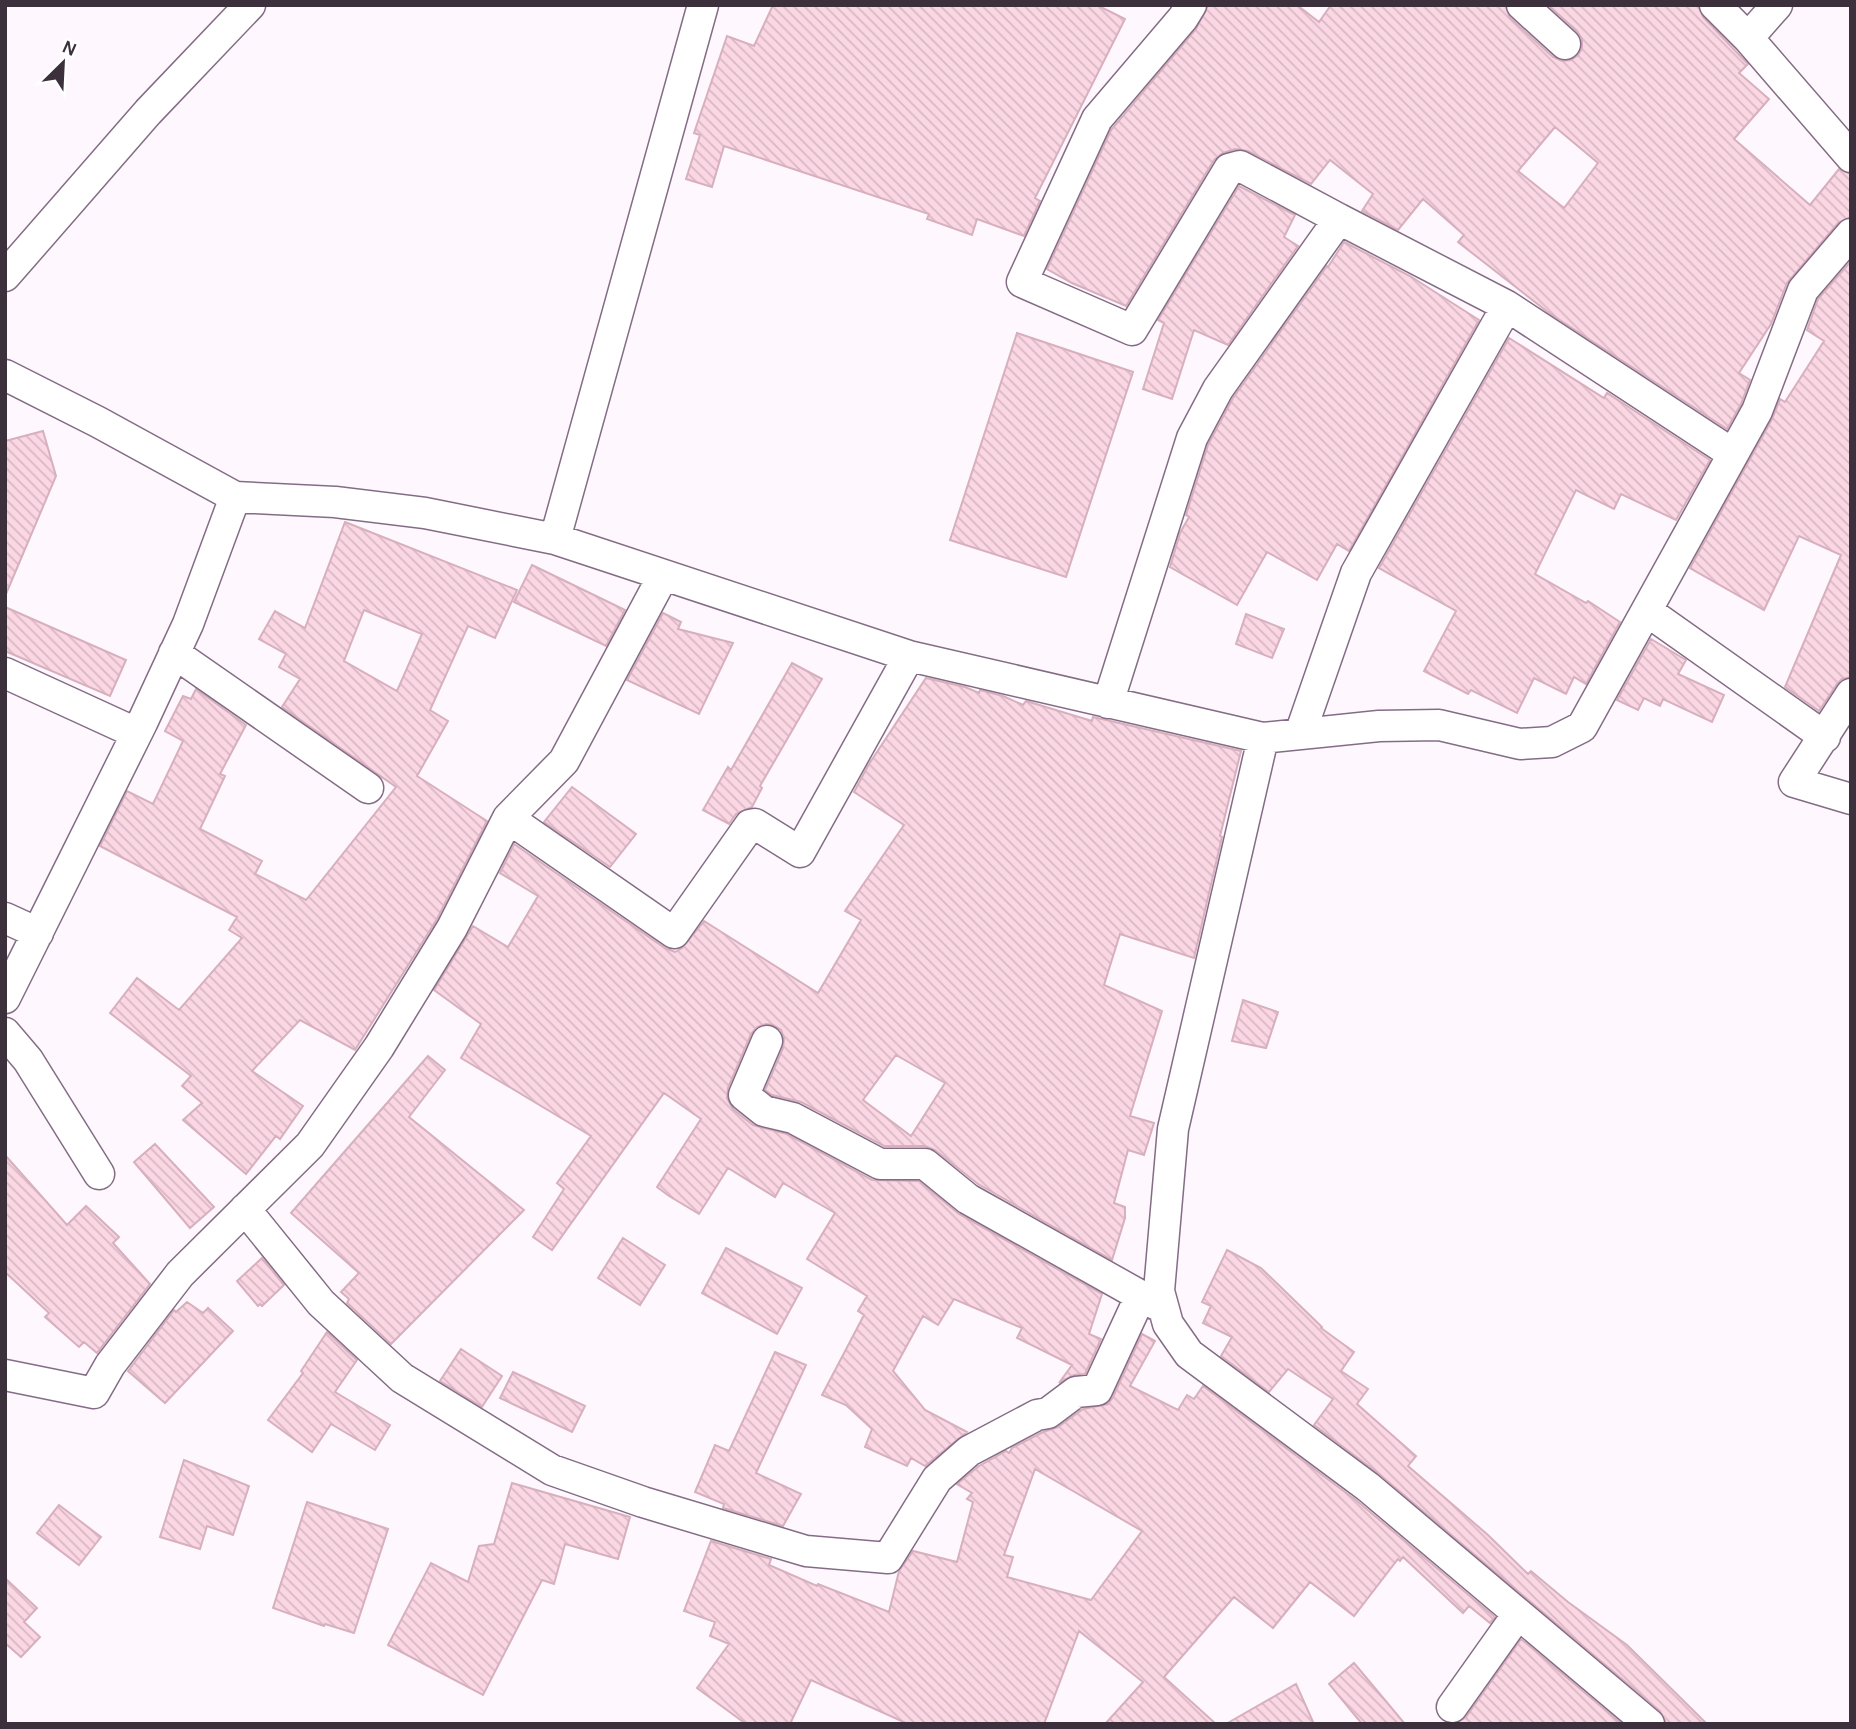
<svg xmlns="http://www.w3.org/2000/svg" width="1856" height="1729" font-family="Karla,sans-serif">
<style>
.building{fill:url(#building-back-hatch);stroke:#d7afbd;stroke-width:2;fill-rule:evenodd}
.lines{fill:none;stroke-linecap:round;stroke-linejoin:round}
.street-casing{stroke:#846c86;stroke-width:33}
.street{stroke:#fff;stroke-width:30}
</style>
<defs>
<pattern id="building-back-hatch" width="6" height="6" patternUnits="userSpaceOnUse" patternTransform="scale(1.75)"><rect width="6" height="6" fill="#fbd6e3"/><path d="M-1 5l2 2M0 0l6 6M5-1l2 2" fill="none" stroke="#d8b8c4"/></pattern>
</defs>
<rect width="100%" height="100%" fill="#fef8fe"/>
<!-- building -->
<path class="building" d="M 773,5 L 1097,5 L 1125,19 L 1035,198 L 1040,201 L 1024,236 L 977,219 L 972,235 L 927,219 L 929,214 L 724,146 L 712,187 L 686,179 L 700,135 L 694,133 L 727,36 L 754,46 Z
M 1208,5 L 1297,5 L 1319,22 L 1331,5 L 1505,5 L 1510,18 L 1553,57 L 1562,61 L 1571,60 L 1578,55 L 1582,48 L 1582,39 L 1577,31 L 1548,5 L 1698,5 L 1703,17 L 1748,64 L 1739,73 L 1769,99 L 1734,139 L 1810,205 L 1839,169 L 1851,174 L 1851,217 L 1838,223 L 1787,283 L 1771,324 L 1739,373 L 1750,380 L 1741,404 L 1727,429 L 1549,313 L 1458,242 L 1464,235 L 1423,199 L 1398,230 L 1362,211 L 1373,194 L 1330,160 L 1311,184 L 1248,151 L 1235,149 L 1223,153 L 1214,160 L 1126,306 L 1072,283 L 1047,269 L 1111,130 L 1196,29 ZM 1555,127 L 1598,163 L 1564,208 L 1518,171 Z
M 1239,186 L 1295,215 L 1284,237 L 1298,246 L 1228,345 L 1194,330 L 1172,399 L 1143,389 L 1164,323 L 1158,320 Z
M 1344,242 L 1410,276 L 1479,320 L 1349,551 L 1337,544 L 1317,580 L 1267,552 L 1237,605 L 1170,567 L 1180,533 L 1189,517 L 1186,515 L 1208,445 L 1233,398 L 1327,266 L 1328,267 Z
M 1851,261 L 1851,677 L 1842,679 L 1837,684 L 1819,711 L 1785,687 L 1841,555 L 1799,536 L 1764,610 L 1690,568 L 1772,419 L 1780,399 L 1785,402 L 1824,341 L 1807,330 L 1818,299 Z
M 1017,333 L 1133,372 L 1066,577 L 950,540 Z
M 1509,338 L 1604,398 L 1607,393 L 1710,460 L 1676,520 L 1621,494 L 1614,509 L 1576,490 L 1535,574 L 1586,603 L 1588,601 L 1620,622 L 1586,684 L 1574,677 L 1566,694 L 1534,678 L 1517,713 L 1471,690 L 1468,694 L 1424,671 L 1456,611 L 1379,568 Z
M 43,431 L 56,476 L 6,594 L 5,441 Z
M 345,522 L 517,590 L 495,638 L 468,626 L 430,710 L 448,721 L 417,776 L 487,821 L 437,919 L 355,1050 L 300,1020 L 252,1071 L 303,1106 L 280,1139 L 276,1136 L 246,1174 L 183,1120 L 202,1103 L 182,1086 L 191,1076 L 110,1013 L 137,978 L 179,1010 L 242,938 L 229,930 L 237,917 L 100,846 L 127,791 L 153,804 L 183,741 L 165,731 L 183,696 L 191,699 L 196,689 L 246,725 L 220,774 L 225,776 L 200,829 L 262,861 L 255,874 L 306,900 L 396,787 L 282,707 L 300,679 L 279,667 L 286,654 L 259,639 L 275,611 L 305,628 ZM 364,610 L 422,634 L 397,691 L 344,661 Z
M 532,565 L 625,610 L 606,646 L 514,602 Z
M 5,607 L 126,660 L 110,696 L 5,651 Z
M 663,613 L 681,622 L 678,629 L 733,643 L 699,714 L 627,680 Z
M 1246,614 L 1284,629 L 1272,658 L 1236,644 Z
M 1651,639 L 1686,660 L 1678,674 L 1724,695 L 1712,722 L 1663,699 L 1660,706 L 1644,698 L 1638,710 L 1617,700 Z
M 792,663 L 822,679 L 760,786 L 762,788 L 752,807 L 736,814 L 729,824 L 703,810 L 728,767 L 731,770 Z
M 926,678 L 965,687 L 979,693 L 980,690 L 1003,696 L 1023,705 L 1026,701 L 1092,721 L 1093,717 L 1241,751 L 1220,836 L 1222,837 L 1194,958 L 1120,934 L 1104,985 L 1162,1011 L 1130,1116 L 1154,1123 L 1144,1155 L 1128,1150 L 1114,1203 L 1125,1207 L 1125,1218 L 1112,1260 L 978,1184 L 935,1150 L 925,1146 L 884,1146 L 801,1102 L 772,1095 L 765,1090 L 783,1048 L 784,1038 L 781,1030 L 773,1025 L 766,1024 L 757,1027 L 751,1034 L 728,1088 L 727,1098 L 733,1109 L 753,1125 L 787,1134 L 872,1180 L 919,1181 L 959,1214 L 1102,1294 L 1089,1334 L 1101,1339 L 1085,1374 L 1074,1375 L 1059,1383 L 1072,1365 L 1017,1338 L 1022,1328 L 954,1299 L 938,1325 L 923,1316 L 893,1371 L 925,1410 L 967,1432 L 925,1466 L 911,1458 L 907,1466 L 865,1447 L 872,1429 L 846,1405 L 822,1395 L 864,1315 L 858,1311 L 867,1296 L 807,1259 L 835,1213 L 783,1183 L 775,1197 L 728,1168 L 699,1214 L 669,1196 L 657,1187 L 701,1119 L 664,1093 L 552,1250 L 533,1237 L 564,1189 L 557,1183 L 591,1136 L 461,1058 L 481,1024 L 434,990 L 473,926 L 508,947 L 538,896 L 500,873 L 514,844 L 665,948 L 675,952 L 682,948 L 704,921 L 818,993 L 861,920 L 845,911 L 904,825 L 854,792 L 869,764 ZM 896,1055 L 945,1083 L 911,1136 L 863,1100 Z
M 572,787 L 636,834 L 610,867 L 544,822 Z
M 1243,1000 L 1278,1012 L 1266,1048 L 1232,1041 Z
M 428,1056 L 445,1070 L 409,1117 L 524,1210 L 391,1344 L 347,1303 L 349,1299 L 341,1292 L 359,1273 L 291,1213 Z
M 155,1144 L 214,1207 L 190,1228 L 134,1162 Z
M 5,1155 L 67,1225 L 86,1206 L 119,1237 L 113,1243 L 150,1284 L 97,1353 L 84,1342 L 79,1347 L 45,1317 L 49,1313 L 5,1272 Z
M 623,1238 L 665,1265 L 640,1305 L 598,1278 Z
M 726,1248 L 802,1288 L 777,1334 L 702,1293 Z
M 1227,1250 L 1261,1268 L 1322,1327 L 1321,1328 L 1354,1352 L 1341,1371 L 1368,1389 L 1357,1404 L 1416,1456 L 1408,1466 L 1488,1535 L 1528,1574 L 1531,1571 L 1568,1602 L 1627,1645 L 1707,1724 L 1666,1724 L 1660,1711 L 1379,1474 L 1314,1425 L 1333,1399 L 1288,1369 L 1269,1392 L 1221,1356 L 1232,1337 L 1203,1323 L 1211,1306 L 1202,1302 Z
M 262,1258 L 284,1285 L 262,1306 L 260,1304 L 258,1306 L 237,1281 Z
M 187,1302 L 203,1313 L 208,1308 L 233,1331 L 165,1403 L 128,1371 L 174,1310 L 176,1312 Z
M 327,1332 L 357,1360 L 335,1392 L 390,1425 L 375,1450 L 331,1424 L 312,1452 L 268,1420 L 303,1373 L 301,1371 Z
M 1142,1334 L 1155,1341 L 1130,1386 L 1178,1410 L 1187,1395 L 1194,1399 L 1203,1386 L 1357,1501 L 1495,1617 L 1490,1623 L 1469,1606 L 1463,1613 L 1403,1557 L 1400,1561 L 1398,1559 L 1354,1616 L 1310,1582 L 1273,1628 L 1234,1597 L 1164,1677 L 1216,1724 L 1105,1724 L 1143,1682 L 1079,1631 L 1044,1724 L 908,1724 L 811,1680 L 790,1724 L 746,1724 L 697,1688 L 729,1644 L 710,1636 L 715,1622 L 684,1611 L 711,1541 L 771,1559 L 769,1565 L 817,1586 L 818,1584 L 889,1612 L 899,1571 L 913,1551 L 957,1562 L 973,1502 L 967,1499 L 972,1493 L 957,1484 L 979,1466 L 1006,1451 L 1009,1453 L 1012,1448 L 1043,1432 L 1058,1427 L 1083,1409 L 1108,1404 L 1113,1397 ZM 1035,1469 L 1142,1531 L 1091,1600 L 1007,1577 L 1013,1557 L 1004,1555 Z
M 461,1349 L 502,1376 L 482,1407 L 440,1381 Z
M 775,1352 L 806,1365 L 756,1473 L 801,1494 L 783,1526 L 723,1508 L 724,1504 L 695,1492 L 715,1445 L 729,1451 Z
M 513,1372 L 585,1406 L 572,1432 L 500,1398 Z
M 184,1460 L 249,1486 L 233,1535 L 207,1526 L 200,1549 L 160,1537 Z
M 512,1483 L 630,1517 L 618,1559 L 565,1544 L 554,1584 L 542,1580 L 483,1695 L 388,1645 L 431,1563 L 468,1582 L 479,1546 L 494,1544 Z
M 307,1502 L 388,1529 L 354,1633 L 325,1624 L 324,1626 L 273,1608 Z
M 59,1505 L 101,1537 L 79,1565 L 37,1533 Z
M 5,1578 L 37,1608 L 24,1622 L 40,1637 L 21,1657 L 5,1643 Z
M 1521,1639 L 1622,1724 L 1455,1724 L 1466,1717 Z
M 1354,1663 L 1405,1724 L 1362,1724 L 1329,1684 Z
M 1296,1684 L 1314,1724 L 1226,1724 Z"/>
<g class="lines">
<defs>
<path id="street" d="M 1522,5 L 1565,44
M 1715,5 L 1748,38 L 1851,157
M 1748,38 L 1777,5
M 1339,219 L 1507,306 L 1733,454
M 5,276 L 148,112 L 250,5
M 5,375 L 98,422 L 235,497 L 335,502 L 425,513 L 555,539 L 909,656 L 1263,738 L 1379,726 L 1439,725 L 1520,744 L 1552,742 L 1582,727 L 1757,411 L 1803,290 L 1851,234
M 555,539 L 703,5
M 1647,611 L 1825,737
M 174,653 L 368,788
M 5,673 L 136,733
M 1851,694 L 1794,782 L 1851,799
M 1108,703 L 1192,438 L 1218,389 L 1339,219 L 1240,166 L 1229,169 L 1132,330 L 1022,282 L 1097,119 L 1183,18 L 1191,5
M 1300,734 L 1356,573 L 1507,306
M 1263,738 L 1173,1129 L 1159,1291 L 1168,1324 L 1189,1354 L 1368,1487 L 1649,1724
M 508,818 L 564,761 L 663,576
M 5,918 L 38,933
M 5,998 L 142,723 L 188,624 L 235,497
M 5,1033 L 28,1060 L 99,1174
M 767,1041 L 744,1095 L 764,1111 L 793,1118 L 880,1164 L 925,1164 L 968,1199 L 1157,1305
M 245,1209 L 321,1303 L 402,1378 L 552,1470 L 643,1502 L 806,1551 L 888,1558 L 937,1479 L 969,1451 L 1037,1415 L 1048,1413 L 1076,1392 L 1097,1390 L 1140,1297
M 5,1375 L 94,1393 L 110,1365 L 180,1274 L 310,1145 L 379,1047 L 452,928 L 508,818 L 674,933 L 750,825 L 755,824 L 800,852 L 909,656
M 1452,1707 L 1518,1614"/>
</defs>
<!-- street casing -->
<use href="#street" class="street-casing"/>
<!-- street -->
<use href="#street" class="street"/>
</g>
<!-- border -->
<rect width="1856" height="1729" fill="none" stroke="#3b303c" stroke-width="14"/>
<!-- north arrow -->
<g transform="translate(63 63) rotate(24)" stroke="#ffffff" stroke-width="5" paint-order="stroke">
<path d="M0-5L12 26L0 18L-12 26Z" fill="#3b303c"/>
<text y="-10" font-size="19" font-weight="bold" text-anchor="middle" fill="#3b303c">N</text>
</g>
</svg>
